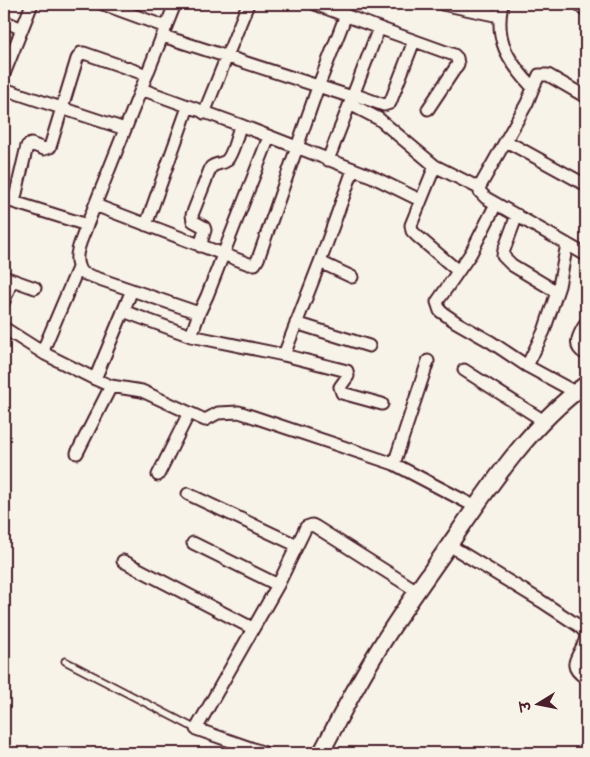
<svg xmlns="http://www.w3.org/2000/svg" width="590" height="757" font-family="Pangolin,'Playpen Sans Deva',sans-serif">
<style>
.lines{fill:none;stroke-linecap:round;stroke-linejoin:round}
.lane-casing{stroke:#4a1f2b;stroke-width:9}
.street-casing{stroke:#4a1f2b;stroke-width:15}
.secondary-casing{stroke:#4a1f2b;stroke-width:19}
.lane{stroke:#f7f3e8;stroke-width:5.5}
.street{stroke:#f7f3e8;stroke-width:11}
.secondary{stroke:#f7f3e8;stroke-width:15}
</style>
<rect width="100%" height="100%" fill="#f7f3e8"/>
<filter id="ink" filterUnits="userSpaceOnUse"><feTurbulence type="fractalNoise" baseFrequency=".02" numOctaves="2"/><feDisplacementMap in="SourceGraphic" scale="10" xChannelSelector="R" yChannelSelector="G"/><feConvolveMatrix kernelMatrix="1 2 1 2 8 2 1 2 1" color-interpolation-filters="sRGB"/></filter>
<g filter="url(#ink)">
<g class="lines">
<defs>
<path id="lane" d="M 65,661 L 196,729"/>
<path id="street" d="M 103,4 L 166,27
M 175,4 L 87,225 C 82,240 70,259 82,273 L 199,313 L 191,336
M 315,4 L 379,28 L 328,160
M 442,4 L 499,16
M 502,4 C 494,41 509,62 533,88 L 527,103 L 479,188 L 480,192 L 486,198 L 586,255
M 580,4 L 583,9 L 586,10
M 4,21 L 22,29
M 379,28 L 454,55 L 457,58 L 458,64 L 428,109
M 163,36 L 352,97
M 4,74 L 32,4
M 533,88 L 539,75 L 548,75 L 586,97
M 4,89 L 125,129
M 141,89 L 240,125 L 371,176 L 420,200
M 353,94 L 384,105 L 390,103 L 414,41
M 350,104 L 379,119 L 435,166 L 479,188
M 204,113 L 248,4
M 506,141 L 586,185
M 435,166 L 411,225 L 412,231 L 417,236 L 458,271
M 4,199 L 87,225
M 14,202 L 27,146 L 31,144 L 44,149 L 50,147 L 77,59 L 81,53 L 84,53 L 147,75
M 496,204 L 471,253 L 437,302 L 440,311 L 456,322 L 491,342 L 527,366 L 575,392
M 95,205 L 249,264 L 255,264 L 258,259 L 318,87 L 346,15
M 517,215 L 504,250 L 503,256 L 512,265 L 557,292
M 146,225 L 188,107
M 200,246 L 205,230 L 204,227 L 193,221 L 192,215 L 211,167 C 216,163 222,164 226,161 C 232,156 238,133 240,125
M 4,277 L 35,288
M 352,277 L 320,262 L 353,170
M 4,301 L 12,280
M 123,311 L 191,336 L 284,355 L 347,371 L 348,376 L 340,387 L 342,393 L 382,404
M 199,313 L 207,296 L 269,137
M 296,323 L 369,346
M 586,323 C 579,334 571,347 586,354
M 4,328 L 45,354 L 95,379 L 111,386 L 142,391 L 205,420 L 218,413 L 239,412 L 394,464 L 476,507
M 45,354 L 44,348 L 78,268
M 284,355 L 320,262
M 527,366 L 544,331 L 559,286 L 567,244
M 464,370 L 544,421
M 95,379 L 132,290
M 77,453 L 111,386
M 394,464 L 428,361
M 158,475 L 189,413
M 188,494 L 296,545
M 193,543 L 278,585
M 449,545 L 541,601 L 579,626 L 584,631 L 586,637 C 582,656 563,664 586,678
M 123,561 L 252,628
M 265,753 L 196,729 L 278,585 L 306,527 L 312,525 L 316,527 L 417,591"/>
<path id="secondary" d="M 321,753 C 343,711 365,669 392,628 C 411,599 432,570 452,541 C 491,484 530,425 586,384"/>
</defs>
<!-- lane casing -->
<use href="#lane" class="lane-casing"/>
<!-- street casing -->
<use href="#street" class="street-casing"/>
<!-- secondary casing -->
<use href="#secondary" class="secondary-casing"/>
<!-- lane -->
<use href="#lane" class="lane"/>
<!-- street -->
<use href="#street" class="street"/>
<!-- secondary -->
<use href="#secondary" class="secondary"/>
</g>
</g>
<!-- margin -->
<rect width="590" height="757" fill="none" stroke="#f7f3e8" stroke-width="20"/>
<rect x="10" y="10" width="570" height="737" fill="none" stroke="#4a1f2b" stroke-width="2" filter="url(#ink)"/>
<!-- north arrow -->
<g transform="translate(538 704) rotate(260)" stroke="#f7f3e8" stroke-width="4" paint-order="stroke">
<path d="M0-4L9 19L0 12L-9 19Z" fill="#4a1f2b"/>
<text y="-8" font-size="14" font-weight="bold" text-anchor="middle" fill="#4a1f2b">उ</text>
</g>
</svg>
